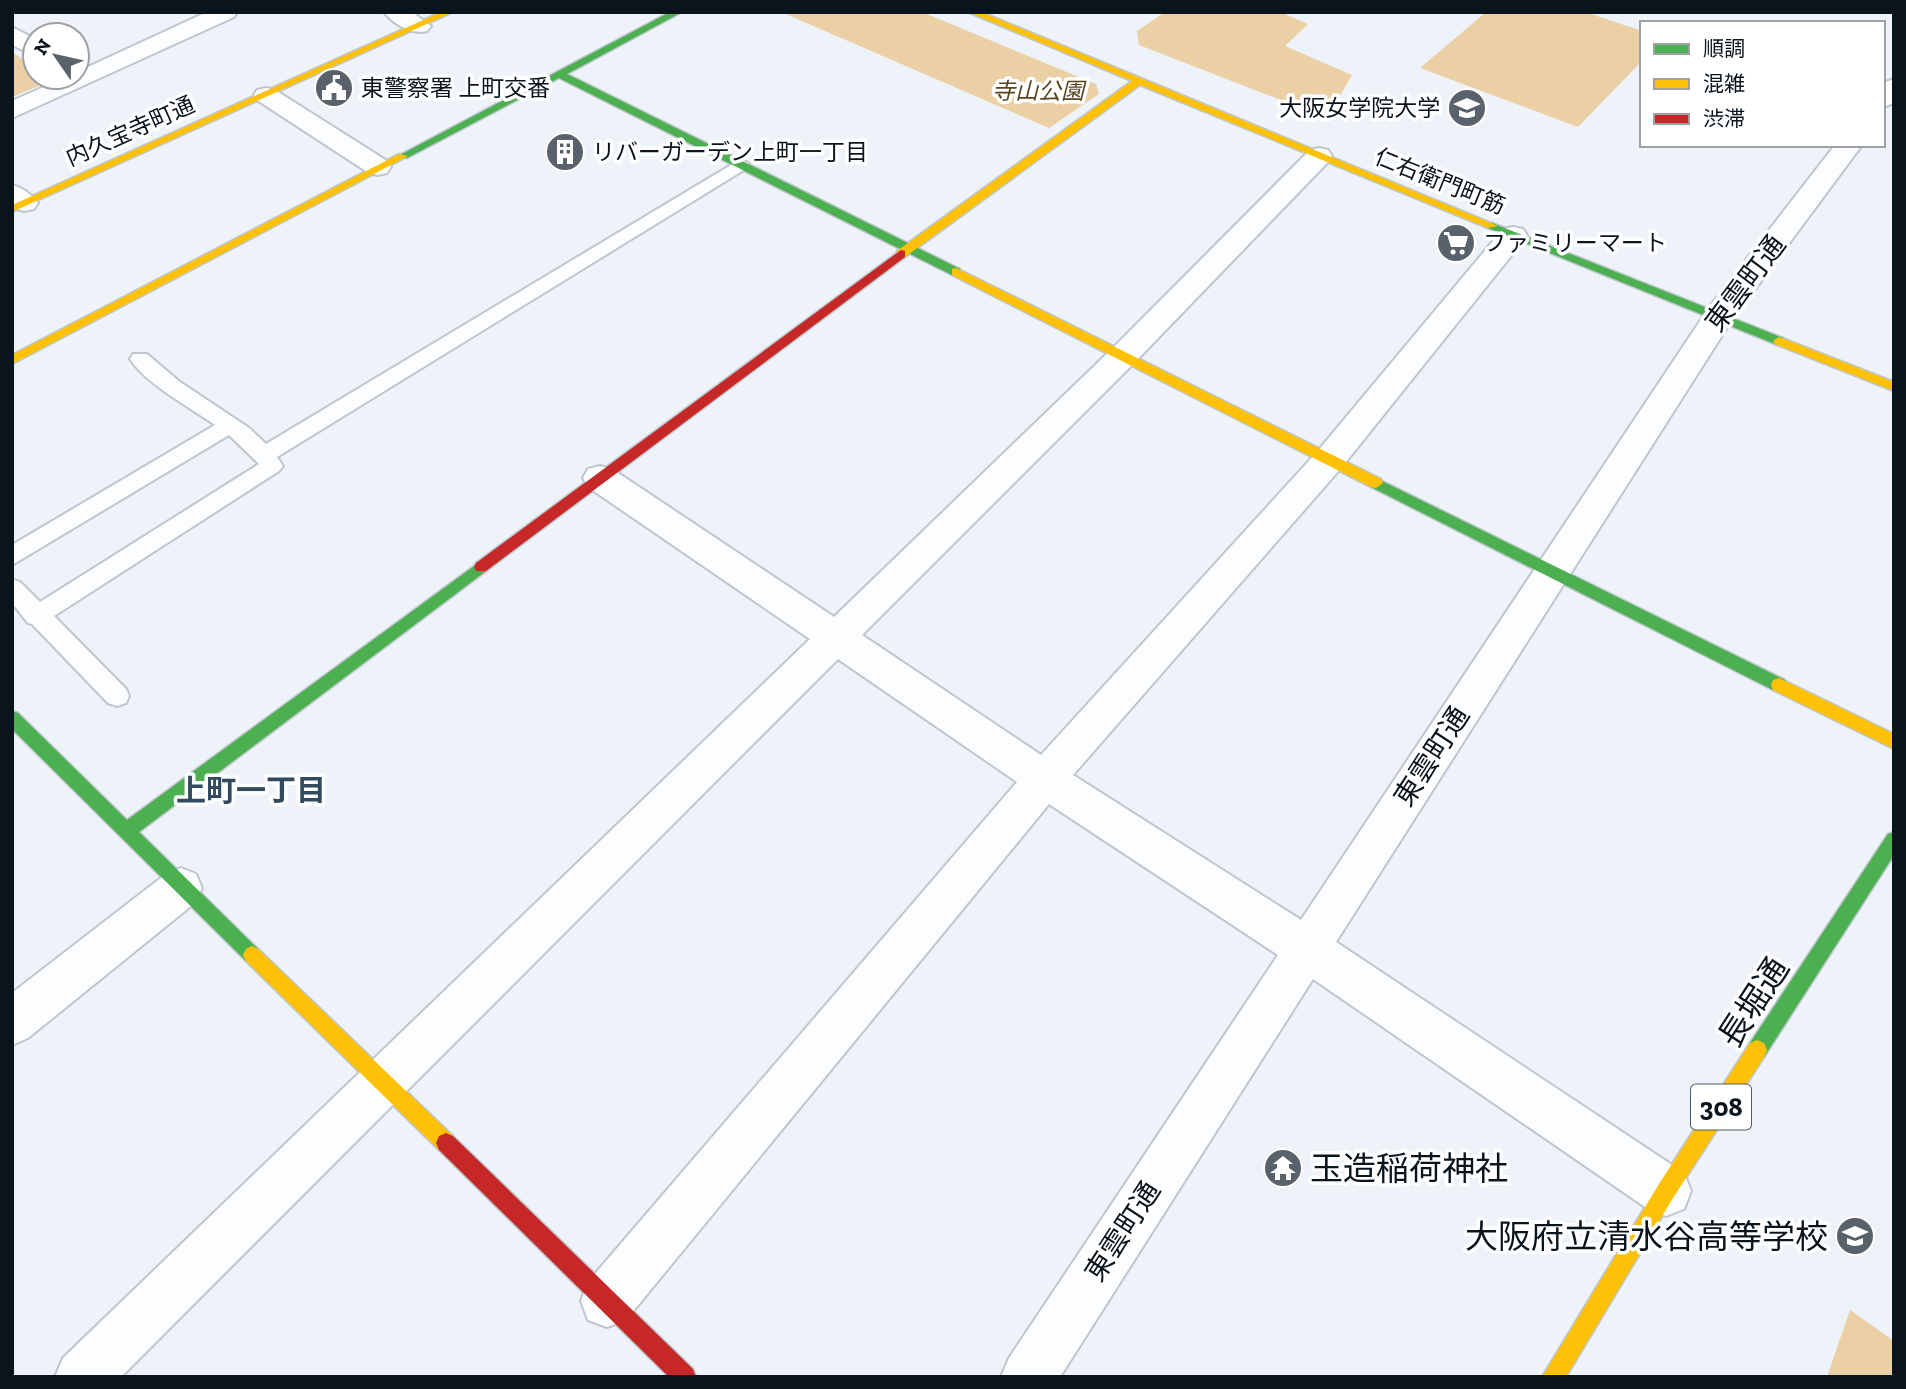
<svg xmlns="http://www.w3.org/2000/svg" width="1906" height="1389" font-family="'Zilla Slab','Noto Sans JP',serif">
<style>
.green{fill:#ead0a4}
.lines{fill:none;stroke-linecap:round;stroke-linejoin:round}
.lane-casing{stroke:#bec6ce;stroke-width:4}
.street-casing{stroke:#bec6ce;stroke-width:4}
.fast-casing{stroke:#bec6ce;stroke-width:3}
.slow-casing{stroke:#bec6ce;stroke-width:3}
.jam-casing{stroke:#bec6ce;stroke-width:3}
.lane{fill:#fcfdfe;fill-rule:evenodd}
.street{fill:#fcfdfe;fill-rule:evenodd}
.fast{fill:#4caf50;fill-rule:evenodd}
.slow{fill:#ffc107;fill-rule:evenodd}
.jam{fill:#c62828;fill-rule:evenodd}
.labels{text-anchor:middle;stroke-width:7;stroke-linejoin:round;paint-order:stroke}
.far-poi-label{font-size:23px;fill:#0a141d;stroke:#fff;text-anchor:start}
.far-park-label{font-size:23px;font-style:italic;fill:#5b4520;stroke:#fff}
.far-street-label{font-size:23px;fill:#0a141d;stroke:#fff}
.shield{fill:#fff;stroke:#545a61;stroke-width:2}
.shield-label{font-size:26px;font-weight:bold;fill:#0a141d}
.street-label{font-size:28px;fill:#0a141d;stroke:#fff}
.neighbourhood-label{font-size:30px;font-weight:bold;fill:#314a60;stroke:#fff}
.near-street-label{font-size:33px;fill:#0a141d;stroke:#fff}
.near-poi-label{font-size:33px;fill:#0a141d;stroke:#fff;text-anchor:start}
</style>
<rect width="100%" height="100%" fill="#edf3f9"/>
<!-- green -->
<path class="green" d="M 781,12 L 922,12 L 1096,84 L 1099,94 L 1049,128 Z
M 1165,12 L 1280,12 L 1308,24 L 1285,46 L 1352,75 L 1327,118 L 1139,45 L 1137,31 Z
M 1486,12 L 1585,12 L 1642,31 L 1642,61 L 1578,127 L 1420,68 Z
M 12,52 L 35,67 L 35,77 L 55,79 L 12,97 Z
M 1850,1310 L 1894,1341 L 1894,1377 L 1827,1377 Z"/>
<g class="lines">
<defs>
<path id="lane" d="M 741,159 L 749,164 L 747,168 L 277,457 L 283,466 L 279,471 L 54,616 L 126,689 L 129,696 L 126,703 L 117,706 L 108,703 L 32,624 L 28,623 L 12,603 L 12,579 L 20,582 L 40,602 L 259,464 L 229,435 L 12,565 L 12,545 L 215,425 C 190,407 147,385 130,359 L 133,354 L 147,354 L 180,382 L 249,428 L 266,444 Z"/>
<path id="street" d="M 207,12 L 237,12 L 234,17 L 12,118 L 12,101 L 66,77 L 77,77 L 77,72 Z
M 384,12 L 412,12 L 431,26 L 427,31 C 412,35 393,24 384,12 Z
M 12,27 L 35,39 L 35,56 L 12,45 Z
M 1894,79 L 1894,103 L 1883,107 L 1883,83 Z
M 266,88 L 275,90 L 387,161 L 391,167 L 387,173 L 378,175 L 369,173 L 257,100 L 254,95 L 257,90 Z
M 1835,145 L 1862,145 L 1730,323 L 1336,942 L 1684,1173 L 1691,1191 L 1684,1209 L 1666,1216 L 1648,1209 L 1313,979 L 1060,1377 L 1001,1377 L 1009,1358 L 1278,955 L 1049,804 L 626,1320 L 607,1327 L 588,1320 L 581,1301 L 588,1282 L 1017,782 L 838,659 L 121,1377 L 55,1377 L 63,1358 L 810,639 L 588,487 L 583,478 L 588,469 L 600,466 L 612,469 L 834,617 L 1112,349 L 1310,150 L 1319,148 L 1328,150 L 1332,156 L 1328,162 L 1134,363 L 862,635 L 1041,755 L 1317,452 L 1503,229 L 1513,227 L 1523,229 L 1527,235 L 1523,241 L 1341,468 L 1073,775 L 1301,920 L 1708,309 Z
M 12,185 C 23,188 31,194 38,203 L 34,209 L 24,211 L 12,207 Z
M 181,868 L 196,874 L 202,888 L 196,902 L 28,1038 L 12,1045 L 12,993 L 166,874 Z"/>
<path id="fast" d="M 670,12 L 682,12 L 567,74 L 960,269 L 960,275 L 952,275 L 559,78 L 407,158 L 398,156 Z
M 1492,223 L 1783,338 L 1785,341 L 1779,345 L 1775,344 L 1488,228 L 1488,224 Z
M 1376,478 L 1785,680 L 1787,685 L 1785,690 L 1773,690 L 1371,487 L 1369,483 L 1371,479 Z
M 481,561 L 486,563 L 488,567 L 486,571 L 139,832 L 258,949 L 261,955 L 258,961 L 252,964 L 246,961 L 12,729 L 12,711 L 18,713 L 127,820 Z
M 1894,832 L 1894,855 L 1764,1057 L 1757,1060 L 1750,1057 L 1747,1050 L 1750,1043 L 1888,834 Z"/>
<path id="slow" d="M 441,12 L 453,12 L 12,212 L 12,205 Z
M 968,12 L 981,12 L 1498,226 L 1488,228 L 1140,85 L 905,257 L 897,257 L 897,251 L 1132,81 Z
M 399,154 L 408,156 L 12,364 L 12,355 Z
M 956,268 L 1381,479 L 1383,483 L 1376,488 L 1371,487 L 952,275 L 952,269 Z
M 1779,337 L 1894,382 L 1894,391 L 1775,344 L 1773,341 Z
M 1779,678 L 1894,734 L 1894,749 L 1773,690 L 1771,685 L 1773,680 Z
M 252,946 L 258,949 L 453,1136 L 456,1143 L 453,1150 L 446,1153 L 439,1150 L 246,961 L 243,955 L 246,949 Z
M 1757,1040 L 1764,1043 L 1767,1050 L 1764,1057 L 1673,1198 L 1566,1377 L 1542,1377 L 1659,1184 L 1750,1043 Z"/>
<path id="jam" d="M 901,250 L 905,251 L 905,257 L 486,571 L 476,571 L 474,567 L 476,563 Z
M 446,1133 L 453,1136 L 693,1369 L 696,1377 L 669,1377 L 439,1150 L 436,1143 L 439,1136 Z"/>
</defs>
<!-- lane casing -->
<use href="#lane" class="lane-casing"/>
<!-- street casing -->
<use href="#street" class="street-casing"/>
<!-- fast casing -->
<use href="#fast" class="fast-casing"/>
<!-- slow casing -->
<use href="#slow" class="slow-casing"/>
<!-- jam casing -->
<use href="#jam" class="jam-casing"/>
<!-- lane -->
<use href="#lane" class="lane"/>
<!-- street -->
<use href="#street" class="street"/>
<!-- fast -->
<use href="#fast" class="fast"/>
<!-- slow -->
<use href="#slow" class="slow"/>
<!-- jam -->
<use href="#jam" class="jam"/>
</g>
<!-- icons -->
<defs>
<symbol id="civic-disc" viewBox="-11 -11 22 22"><circle r="9.5" fill="#59626a" stroke="#fff"/><path d="M-.6-6.5H3V-4.5H.6V-3L4-1V1h2V6H-6V1h2V-1L-.6-3ZM-1.2 2.5V6h2.4V2.5Z" fill="#fff"/></symbol>
<symbol id="university-disc" viewBox="-11 -11 22 22"><circle r="9.5" fill="#59626a" stroke="#fff"/><path d="M0-5L7-2L0 1L-7-2ZM-4 1L0 2.5L4 1V4Q0 6-4 4Z" fill="#fff"/></symbol>
<symbol id="building-disc" viewBox="-11 -11 22 22"><circle r="9.5" fill="#59626a" stroke="#fff"/><path d="M-4-6H4V6H1V3H-1V6H-4ZM-2.5-4.3h1.7v1.8h-1.7ZM.8-4.3h1.7v1.8H.8ZM-2.5-1h1.7V.8h-1.7ZM.8-1h1.7V.8H.8Z" fill="#fff"/></symbol>
<symbol id="supermarket-disc" viewBox="-11 -11 22 22"><circle r="9.5" fill="#59626a" stroke="#fff"/><path d="M-6-5.5h2.5l.6 2H6L4.5 2H-2.5L-4.4-4H-6ZM-1.5 3.2a1.3 1.3 0 1 0 .1 0ZM3 3.2a1.3 1.3 0 1 0 .1 0Z" fill="#fff"/></symbol>
<symbol id="temple-disc" viewBox="-11 -11 22 22"><circle r="9.5" fill="#59626a" stroke="#fff"/><path d="M0-6L5-2H3V0L6.5 2.5H4V6H1.5V3h-3V6H-4V2.5H-6.5L-3 0V-2H-5Z" fill="#fff"/></symbol>
<symbol id="school-disc" viewBox="-11 -11 22 22"><circle r="9.5" fill="#59626a" stroke="#fff"/><path d="M0-5L7-2L0 1L-7-2ZM-4 1L0 2.5L4 1V4Q0 6-4 4Z" fill="#fff"/></symbol>
</defs>
<g fill-rule="evenodd">
<use href="#civic-disc" x="312" y="66" width="44" height="44"/>
<use href="#university-disc" x="1445" y="86" width="44" height="44"/>
<use href="#building-disc" x="543" y="130" width="44" height="44"/>
<use href="#supermarket-disc" x="1434" y="221" width="44" height="44"/>
<use href="#temple-disc" x="1261" y="1146" width="44" height="44"/>
<use href="#school-disc" x="1833" y="1214" width="44" height="44"/>
</g>
<g class="labels">
<!-- far-poi labels -->
<g class="far-poi-label">
<text x="361" y="96">東警察署 上町交番</text>
<text x="1440" y="116" text-anchor="end">大阪女学院大学</text>
<text x="592" y="160">リバーガーデン上町一丁目</text>
<text x="1483" y="251">ファミリーマート</text>
</g>
<!-- far-park labels -->
<g class="far-park-label">
<text x="1038" y="99">寺山公園</text>
</g>
<!-- far-street labels -->
<g class="far-street-label">
<text transform="translate(130 131) rotate(-24)" y="8">内久宝寺町通</text>
<text transform="translate(1440 181) rotate(22)" y="8">仁右衛門町筋</text>
</g>
<!-- shield labels -->
<rect class="shield" x="1691" y="1084.5" width="60" height="45" rx="5"/>
<g class="shield-label">
<text x="1721" y="1116">308</text>
</g>
<!-- street labels -->
<g class="street-label">
<text transform="translate(1745 283) rotate(-53)" y="10">東雲町通</text>
<text transform="translate(1431 756) rotate(-57)" y="10">東雲町通</text>
<text transform="translate(1122 1231) rotate(-57)" y="10">東雲町通</text>
</g>
<!-- neighbourhood labels -->
<g class="neighbourhood-label">
<text x="251" y="801">上町一丁目</text>
</g>
<!-- near-street labels -->
<g class="near-street-label">
<text transform="translate(1753 1002) rotate(-57)" y="12">長堀通</text>
</g>
<!-- near-poi labels -->
<g class="near-poi-label">
<text x="1310" y="1180">玉造稲荷神社</text>
<text x="1828" y="1248" text-anchor="end">大阪府立清水谷高等学校</text>
</g>
</g>
<!-- border -->
<rect width="1906" height="1389" fill="none" stroke="#0a141d" stroke-width="28"/>
<!-- legend -->
<rect x="1640" y="21" width="245" height="126" fill="#ffffff" stroke="#9da1a5" stroke-width="2"/>
<rect x="1654" y="44" width="35" height="10" fill="#4caf50" stroke="#9da1a5" stroke-width="2"/>
<text x="1703" y="56" font-size="21" fill="#0a141d">順調</text>
<rect x="1654" y="79" width="35" height="10" fill="#ffc107" stroke="#9da1a5" stroke-width="2"/>
<text x="1703" y="91" font-size="21" fill="#0a141d">混雑</text>
<rect x="1654" y="114" width="35" height="10" fill="#c62828" stroke="#9da1a5" stroke-width="2"/>
<text x="1703" y="126" font-size="21" fill="#0a141d">渋滞</text>
<!-- north arrow -->
<g transform="translate(56 56) rotate(304)"><circle r="33" fill="#ffffff" stroke="#9da1a5" stroke-width="2"/>
<path d="M0-5L12 26L0 18L-12 26Z" fill="#59626a"/>
<text y="-10" font-size="19" font-weight="bold" text-anchor="middle" fill="#0a141d">N</text>
</g>
</svg>
